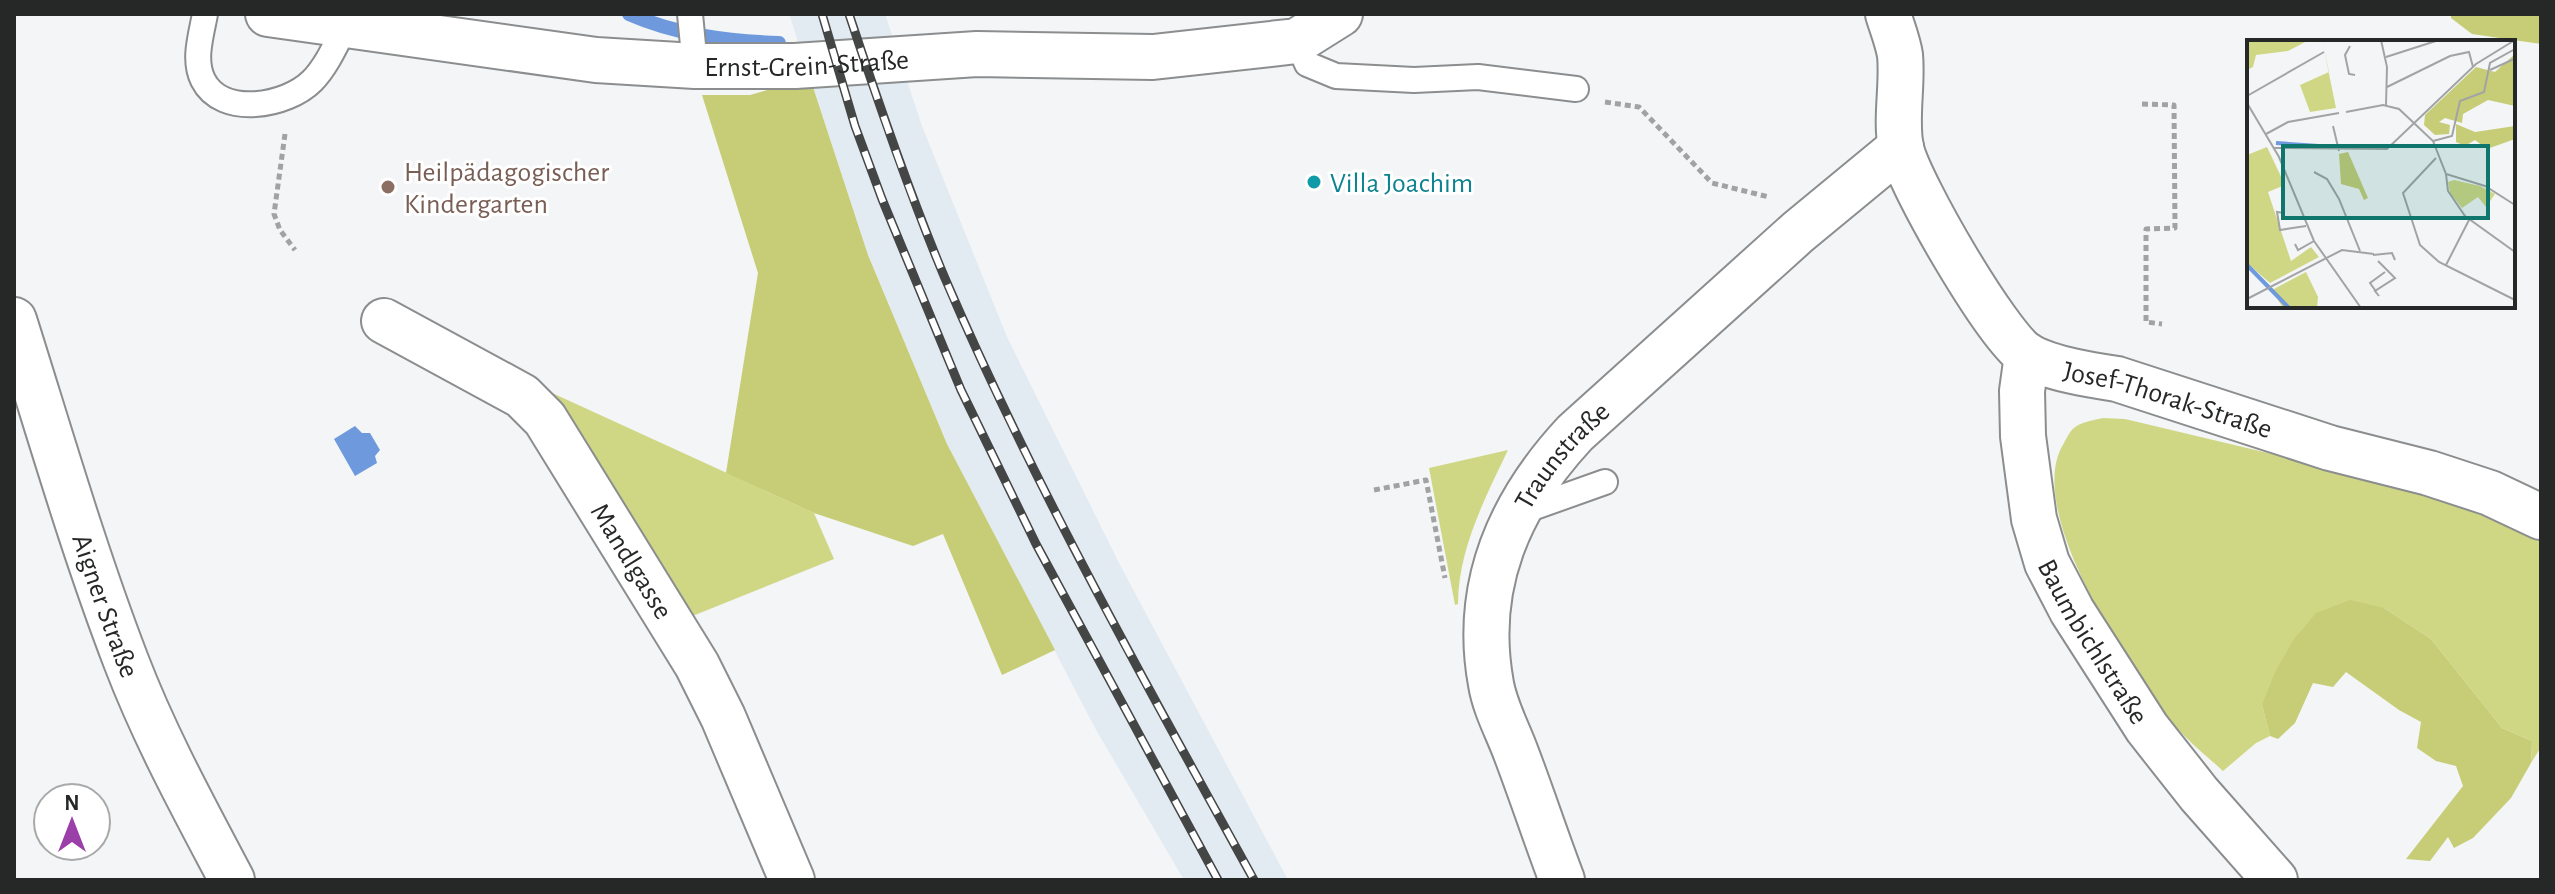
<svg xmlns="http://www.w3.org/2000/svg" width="2555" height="894" font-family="'Alegreya Sans',sans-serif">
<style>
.built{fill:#e2ebf2}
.green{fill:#d0d784}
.forest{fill:#c7cd76}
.water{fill:#6e9add}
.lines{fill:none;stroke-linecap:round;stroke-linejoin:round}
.stream{stroke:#6e9add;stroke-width:14}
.lane-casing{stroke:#8b8d8e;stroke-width:28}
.street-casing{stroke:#8b8d8e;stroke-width:48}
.secondary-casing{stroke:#8b8d8e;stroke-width:48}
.path{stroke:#a1a2a3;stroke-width:5;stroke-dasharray:6 4;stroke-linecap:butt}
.lane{stroke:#fff;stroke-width:24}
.street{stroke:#fff;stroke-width:44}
.secondary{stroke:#fff;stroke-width:44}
.rail-casing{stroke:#444545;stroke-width:9}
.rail{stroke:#fff;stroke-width:6;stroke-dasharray:18;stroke-linecap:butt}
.culture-dot{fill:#0f9aa8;stroke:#fff;stroke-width:3}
.education-dot{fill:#8d6e63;stroke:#fff;stroke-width:3}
.labels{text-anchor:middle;stroke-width:6;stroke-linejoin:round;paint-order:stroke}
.street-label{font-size:28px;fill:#262727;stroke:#fff}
.education-label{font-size:28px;fill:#785e54;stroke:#fff;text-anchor:start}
.culture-label{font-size:28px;fill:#0d838f;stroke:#fff;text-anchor:start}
.inset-river{fill:none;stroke:#6e9add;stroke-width:4}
.inset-road{fill:none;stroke:#a1a3a4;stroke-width:2}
.view{fill:#0f766e;fill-opacity:0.15;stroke:#0f766e;stroke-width:4}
.inset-edge{fill:none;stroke:#262727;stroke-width:4}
</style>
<rect width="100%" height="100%" fill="#f3f5f7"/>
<!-- built -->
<path class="built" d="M 789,14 L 885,14 L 922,126 L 1007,337 L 1120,565 L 1288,880 L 1184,880 L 1095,728 L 947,444 L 868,255 Z"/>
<!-- green -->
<path class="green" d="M 550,392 L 814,513 L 834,559 L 685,619 Z
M 2103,418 L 2125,419 L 2306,462 L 2456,502 L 2541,538 L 2541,747 L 2531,763 L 2532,741 L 2502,728 L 2431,639 L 2384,608 L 2262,705 L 2270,736 L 2256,743 L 2223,771 C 2208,757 2191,744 2178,729 C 2134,676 2021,510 2064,443 C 2066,439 2070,431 2074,428 C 2080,422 2095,420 2103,418 Z
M 1508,450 C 1485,498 1458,550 1458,604 L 1455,605 L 1429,468 Z"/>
<!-- forest -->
<path class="forest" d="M 2451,14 L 2541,14 L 2541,44 L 2472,34 L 2451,18 Z
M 810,78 L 868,255 L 947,444 L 1055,650 L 1002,675 L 943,534 L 913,546 L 814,513 L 726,473 L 758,273 L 702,95 L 750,95 Z
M 2350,600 L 2384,608 L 2431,639 L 2502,728 L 2532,741 L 2531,763 L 2511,798 L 2473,838 L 2454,848 L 2448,837 L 2430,861 L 2406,859 L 2463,786 L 2456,766 L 2436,761 L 2417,748 L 2421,722 L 2399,710 L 2346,672 L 2333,687 L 2313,683 L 2295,723 L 2278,739 L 2270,736 L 2262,705 L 2275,672 L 2294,639 L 2316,613 Z"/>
<!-- water -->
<path class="water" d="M 355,426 L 362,433 L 370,433 L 380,450 L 375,456 L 377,463 L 355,476 L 334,439 Z"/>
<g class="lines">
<!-- stream -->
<path class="stream" d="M 629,14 C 677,35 727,41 779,43"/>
<defs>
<path id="lane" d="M 205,14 C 201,36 193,60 203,80 C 222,118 287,106 312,81 C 327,66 337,42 347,23
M 690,14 L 695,66
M 1297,41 L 1307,64 L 1336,76 L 1414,80 L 1478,77 L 1576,89
M 1518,513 L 1605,482"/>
<g id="street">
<path id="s1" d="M 268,14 L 596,60 L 695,66 L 795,66 L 977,54 L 1153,57 L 1297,41 L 1340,14"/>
<path id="s2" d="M 1888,14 C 1892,27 1898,42 1900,55 C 1903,84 1895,120 1901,148 C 1909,184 1998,338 2028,356 C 2052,369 2091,375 2117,379 L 2330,448 L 2429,473 L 2490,493 L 2541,517"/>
<path id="s3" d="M 384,321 L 522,396 L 545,419 L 697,665 L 723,717 L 792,880"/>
<path id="s4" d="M 2027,355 L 2022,391 L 2023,436 L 2034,519 L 2047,563 L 2072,611 L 2147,728 L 2199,794 L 2275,880"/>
<path id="s5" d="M 1562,880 C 1546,838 1532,795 1516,753 C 1508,731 1495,708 1491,684 C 1473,586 1509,504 1575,433 L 1798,232 L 1901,147"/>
</g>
<g id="secondary">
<path id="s6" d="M 14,320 C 50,434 83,549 126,661 C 155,737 194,808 232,880"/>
</g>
</defs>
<!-- lane casing -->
<use href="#lane" class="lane-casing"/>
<!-- street casing -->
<use href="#street" class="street-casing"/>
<!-- secondary casing -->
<use href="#secondary" class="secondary-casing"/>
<!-- path -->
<path class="path" d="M 1605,102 L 1639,107 L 1712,183 L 1769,197
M 2142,104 L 2174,105 L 2175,228 L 2146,229 L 2146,322 L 2162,324
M 285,134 L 274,214 L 280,230 L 295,250
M 1374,490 L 1426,480 L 1445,578"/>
<!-- lane -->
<use href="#lane" class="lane"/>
<!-- street -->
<use href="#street" class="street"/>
<!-- secondary -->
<use href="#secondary" class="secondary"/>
<defs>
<path id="rail" d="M 822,14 L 855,126 L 882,199 L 961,390 L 1036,544 L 1218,880
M 849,14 C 878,102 908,190 944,276 C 1033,484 1145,682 1254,880"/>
</defs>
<!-- rail casing -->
<use href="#rail" class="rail-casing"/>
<!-- rail -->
<use href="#rail" class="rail"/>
</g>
<!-- markers -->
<circle class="culture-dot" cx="1314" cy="182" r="8"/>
<circle class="education-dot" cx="388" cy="187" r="8"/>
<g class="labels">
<!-- street labels -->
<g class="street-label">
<text dy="10" stroke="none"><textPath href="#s1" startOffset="542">Ernst-Grein-Straße</textPath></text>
<text dy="10" stroke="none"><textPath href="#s2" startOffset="528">Josef-Thorak-Straße</textPath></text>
<text dy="10" stroke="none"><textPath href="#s5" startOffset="458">Traunstraße</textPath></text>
<text dy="10" stroke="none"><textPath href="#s3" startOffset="356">Mandlgasse</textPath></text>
<text dy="10" stroke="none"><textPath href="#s6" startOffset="300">Aigner Straße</textPath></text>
<text dy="10" stroke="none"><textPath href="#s4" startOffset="302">Baumbichlstraße</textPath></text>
</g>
<!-- education labels -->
<g class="education-label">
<text x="404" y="181">Heilpädagogischer<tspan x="404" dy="32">Kindergarten</tspan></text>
</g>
<!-- culture labels -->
<g class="culture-label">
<text x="1330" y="192">Villa Joachim</text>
</g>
</g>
<!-- overview -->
<g transform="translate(2247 40)">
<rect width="268" height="268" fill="#f3f5f7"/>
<path d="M 0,0 L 62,0 L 41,11 L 9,15 L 6,27 L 0,30 ZM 75,0 L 89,68 L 63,72 L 53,45 L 82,32 ZM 20,107 L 38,145 L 21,152 L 44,221 L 64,207 L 72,217 L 23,243 L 0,223 L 0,115 ZM 207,140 L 233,146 L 248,154 L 239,167 L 231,157 L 215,168 L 203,153 L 201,142 ZM 59,232 L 71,257 L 70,268 L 36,268 L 25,250 Z" fill="#d0d784"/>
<path d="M 268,14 L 268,66 L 241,60 L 216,74 L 215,83 L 198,78 L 192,82 L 203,85 L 202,94 L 188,95 L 177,85 L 178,75 L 229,27 L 248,32 ZM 209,84 L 228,92 L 268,86 L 268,99 L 240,109 L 228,100 L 218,106 L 209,102 ZM 101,112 L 121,158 L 117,160 L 112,149 L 94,144 L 92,114 Z" fill="#c7cd76"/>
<path class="inset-river" d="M 29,103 L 86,107M 0,225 L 42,268"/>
<path class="inset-road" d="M 134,0 L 140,27 L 139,65M 103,6 L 98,15 L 102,34 L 108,35M 139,17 L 192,0M 243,30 L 267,19M 140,47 L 203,16 L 222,12 L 226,27M 0,56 L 77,12M 0,63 L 32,117 L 67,201 L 114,268M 99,72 L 136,65 L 152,69 L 186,101 L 199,134 L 238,146 L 268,165M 86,86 L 92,111M 19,94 L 41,82 L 92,73M 186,101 L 205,96 L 213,61 L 237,52 L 243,23 L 268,9M 27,108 L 140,109 L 229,24 L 268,0M 189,118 L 156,153 L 173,205 L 192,222 L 268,260M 67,132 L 80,139 L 92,159 L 113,211M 199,134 L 201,151 L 218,176 L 268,212M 37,173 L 30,172 L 33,190 L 59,186M 48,204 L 51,210 L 67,201M 126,215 L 145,213 L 148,220M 131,221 L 148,238 L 128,251 L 132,256M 199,225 L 222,180M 128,250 L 123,243 L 138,232M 0,259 L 95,210 L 127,214"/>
<path class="view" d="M 36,106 L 241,106 L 241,178 L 36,178 Z"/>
<rect width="268" height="268" class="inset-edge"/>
</g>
<!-- border -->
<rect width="2555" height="894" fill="none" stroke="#262727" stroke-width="32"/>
<!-- north arrow -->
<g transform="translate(72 822)"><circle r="38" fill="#ffffff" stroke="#a8a9a9" stroke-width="2"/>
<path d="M0-6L14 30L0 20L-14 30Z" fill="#9c40a9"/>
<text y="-12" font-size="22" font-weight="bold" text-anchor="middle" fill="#262727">N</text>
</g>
</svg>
